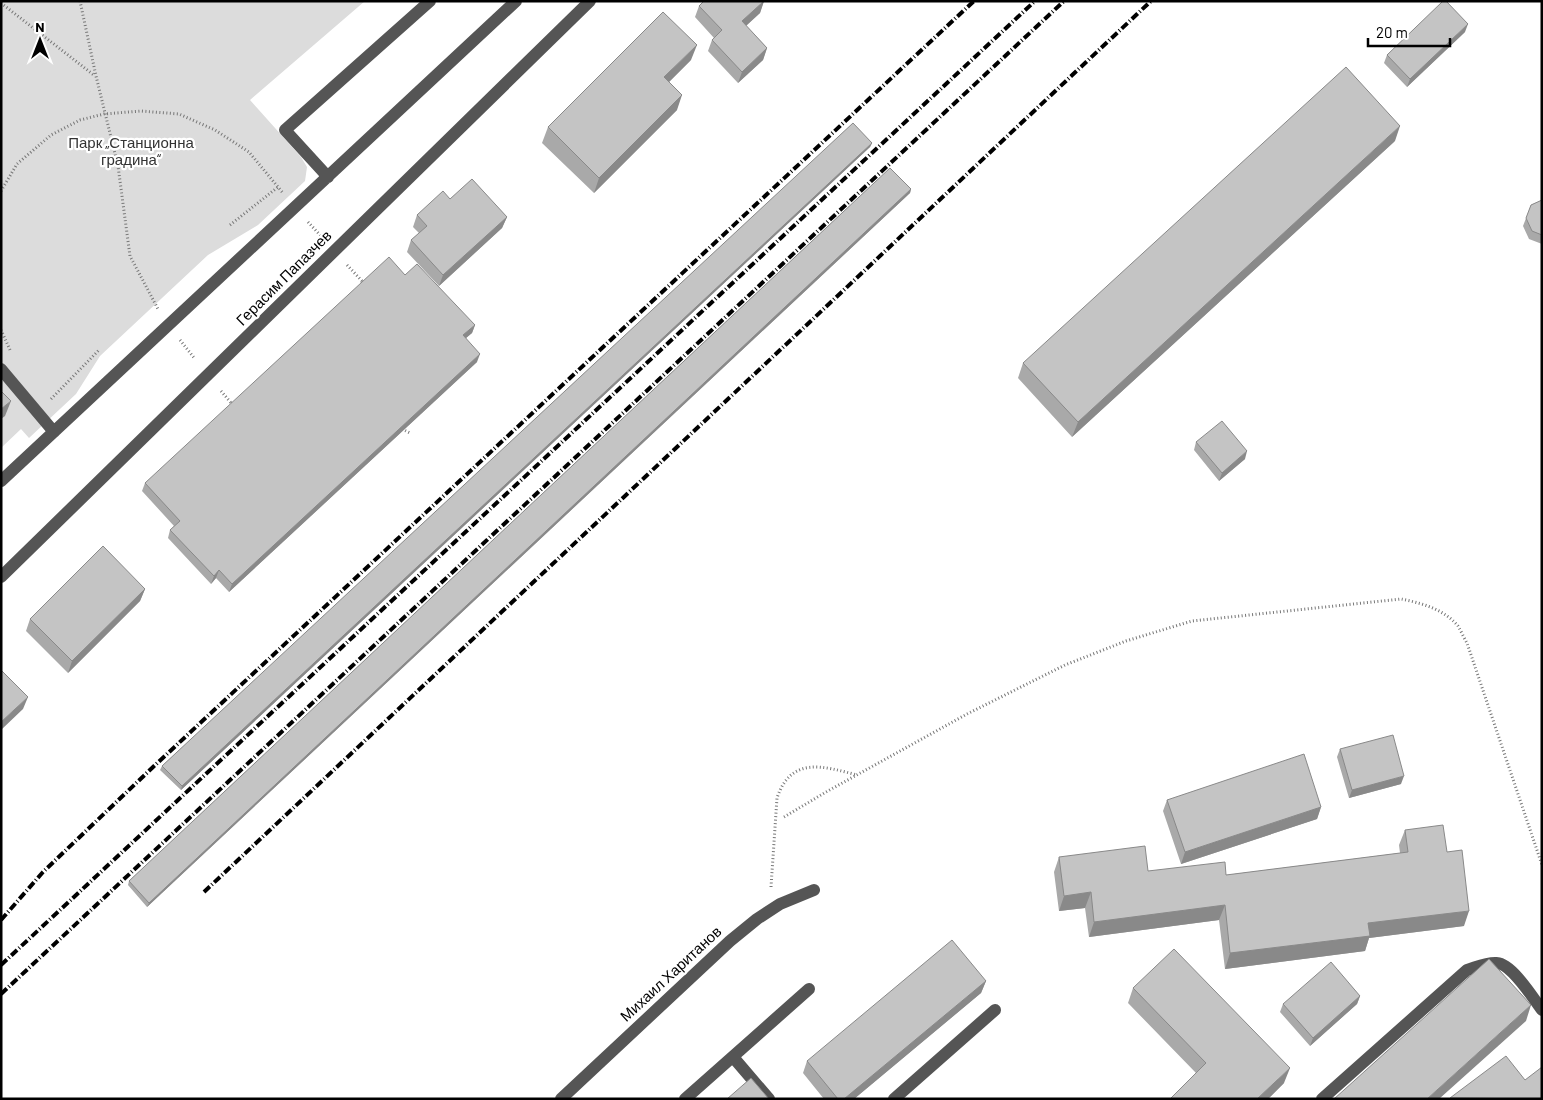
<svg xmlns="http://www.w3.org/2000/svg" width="1543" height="1100" font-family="Barlow,sans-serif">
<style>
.green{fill:#dcdcdc}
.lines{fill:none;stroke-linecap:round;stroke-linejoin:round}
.path{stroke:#777;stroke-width:3;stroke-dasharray:1 2.5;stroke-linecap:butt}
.minor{stroke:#555;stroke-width:12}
.rail{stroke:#000;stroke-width:4;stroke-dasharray:8 2.5 1 2.5;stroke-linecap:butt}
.wall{fill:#a9a9a9}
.shaded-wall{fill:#898989}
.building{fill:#c4c4c4;stroke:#898989}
.labels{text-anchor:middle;stroke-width:4.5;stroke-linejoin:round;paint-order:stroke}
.park-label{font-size:15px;fill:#333;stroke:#fff}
.street-label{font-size:15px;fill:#000;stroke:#fff}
</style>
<rect width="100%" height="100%" fill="#fff"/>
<!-- green -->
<path class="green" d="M 1,1 L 365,1 L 250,100 L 301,157 L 307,167 L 305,181 L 258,225 L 208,255 L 100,356 L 76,394 L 29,438 L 21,429 L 1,448 Z"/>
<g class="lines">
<!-- path -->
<path class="path" d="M 80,1 L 96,76 L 118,166 L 130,256 L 158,309
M 1,3 L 95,76
M 1,191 L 17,164 L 51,135 L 80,120 L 104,114 L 141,111 L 179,114 L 215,130 L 249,152 L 283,193
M 308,222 L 321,236
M 230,225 L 278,187
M 347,265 L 363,282 L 360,284
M 1,330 L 10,350
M 180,340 L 195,359
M 221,391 L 232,404 L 233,402
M 51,399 L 99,350
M 402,429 L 410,433
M 784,817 L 826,792 L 967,714 L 1065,665 L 1126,641 L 1192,621 L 1401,599 C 1421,603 1444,609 1458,626 C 1461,631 1464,638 1467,643 L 1542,865
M 771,887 L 777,798 C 791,756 823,766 857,775"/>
<!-- minor -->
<path class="minor" d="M 328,177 L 285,130 L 430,1
M 1,369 L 54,432
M 1,481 L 516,1
M 1,577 L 590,1
M 733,1057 L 769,1099
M 561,1099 L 730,941 L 757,919 L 780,904 L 814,890
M 685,1099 L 809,989
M 894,1099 L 995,1010
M 1322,1099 L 1467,970 C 1477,967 1487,962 1497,963 C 1512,964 1533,998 1542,1010"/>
<!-- rail -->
<path class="rail" d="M 204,892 L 1151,1
M 1,920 L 43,872 L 152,768 L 974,1
M 1,965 L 1035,1
M 1,994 L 1064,1"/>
</g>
<!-- wall -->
<path class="wall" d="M 764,1 L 760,13 L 746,26 L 767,48 L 763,60 L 738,83 L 708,51 L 712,40 L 714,38 L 695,17 L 699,6 Z
M 1465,32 L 1407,87 L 1384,63 L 1387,55 Z
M 691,60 L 669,82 L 677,110 L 594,193 L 542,143 L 548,127 Z
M 1395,141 L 1072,437 L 1018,378 L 1023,363 Z
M 872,143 L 870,147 L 181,790 L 160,770 L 162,766 Z
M 911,189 L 910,193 L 147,907 L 128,885 L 129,881 Z
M 450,199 L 507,217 L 502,228 L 439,286 L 407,252 L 411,240 L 419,233 L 413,227 L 417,215 Z
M 1542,200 L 1542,244 L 1529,239 L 1523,226 L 1531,205 Z
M 405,275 L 475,325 L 472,333 L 466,338 L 477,362 L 229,592 L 216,578 L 211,584 L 168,538 L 170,530 L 174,526 L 142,491 L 145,483 Z
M 1196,442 L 1245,459 L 1219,481 L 1194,450 Z
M 145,589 L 140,601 L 68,673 L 26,631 L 30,619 Z
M 1340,749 L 1401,784 L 1349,798 L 1337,757 Z
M 1167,800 L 1321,807 L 1317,819 L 1181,864 L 1163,811 Z
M 1405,830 L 1447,852 L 1464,926 L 1369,938 L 1365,951 L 1225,969 L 1219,920 L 1089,937 L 1085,908 L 1059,911 L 1054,872 L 1059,857 L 1148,871 L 1226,875 L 1400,853 L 1399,845 Z
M 986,981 L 981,993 L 854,1099 L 824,1099 L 803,1073 L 807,1061 Z
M 1133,988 L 1284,1083 L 1268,1099 L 1170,1099 L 1196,1073 L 1128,1003 Z
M 1360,996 L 1357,1004 L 1310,1046 L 1280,1012 L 1283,1004 Z"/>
<!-- shaded-wall -->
<path class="shaded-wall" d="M 764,1 L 760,13 L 738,33 L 742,21 Z
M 1468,24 L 1465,32 L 1407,87 L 1410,79 Z
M 697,45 L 691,60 L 659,92 L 664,77 Z
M 767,48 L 763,60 L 738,83 L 742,72 Z
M 682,95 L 677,110 L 594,193 L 599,178 Z
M 1400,126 L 1395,141 L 1072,437 L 1078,422 Z
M 872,143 L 870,147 L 181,790 L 182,786 Z
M 911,189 L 910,193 L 147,907 L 149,903 Z
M 507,217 L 502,228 L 439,286 L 443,275 Z
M 475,325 L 472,333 L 460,343 L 463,335 Z
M 480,354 L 477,362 L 229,592 L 232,584 Z
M 11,401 L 5,416 L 1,419 L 1,409 Z
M 1247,451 L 1245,459 L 1219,481 L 1222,473 Z
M 219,570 L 216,578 L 211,584 L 214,576 Z
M 145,589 L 140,601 L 68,673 L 72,661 Z
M 28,697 L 23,709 L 1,730 L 1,722 Z
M 1404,776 L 1401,784 L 1349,798 L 1352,790 Z
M 1321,807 L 1317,819 L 1181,864 L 1185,852 Z
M 1091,892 L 1085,908 L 1059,911 L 1064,896 Z
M 1225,905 L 1219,920 L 1089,937 L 1094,922 Z
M 1469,911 L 1464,926 L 1369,938 L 1365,951 L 1225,969 L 1230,953 L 1368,923 Z
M 986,981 L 981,993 L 854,1099 L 844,1099 Z
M 1360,996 L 1357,1004 L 1310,1046 L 1313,1038 Z
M 1531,1005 L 1526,1021 L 1439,1099 L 1427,1099 Z
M 1290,1068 L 1284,1083 L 1268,1099 L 1257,1099 Z"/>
<!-- building -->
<path class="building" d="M 704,1 L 764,1 L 742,21 L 767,48 L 742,72 L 712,40 L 722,30 L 699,6 Z
M 1443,1 L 1446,1 L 1468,24 L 1410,79 L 1387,55 Z
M 663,12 L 697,45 L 664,77 L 682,95 L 599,178 L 548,127 Z
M 1346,67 L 1400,126 L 1078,422 L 1023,363 Z
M 853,123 L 872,143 L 182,786 L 162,766 Z
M 890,168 L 911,189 L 149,903 L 129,881 Z
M 472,179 L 507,217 L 443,275 L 411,240 L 427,226 L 417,215 L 443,191 L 450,199 Z
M 1542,200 L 1542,235 L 1532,231 L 1526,218 L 1531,205 Z
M 389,257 L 405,275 L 417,264 L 475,325 L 463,335 L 480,354 L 232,584 L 219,570 L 214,576 L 170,530 L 180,521 L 145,483 Z
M 1,391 L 11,401 L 1,409 Z
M 1222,421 L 1247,451 L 1222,473 L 1196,442 Z
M 103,546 L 145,589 L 72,661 L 30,619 Z
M 1,670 L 28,697 L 1,722 Z
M 1393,735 L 1404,776 L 1352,790 L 1340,749 Z
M 1304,754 L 1321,807 L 1185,852 L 1167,800 Z
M 1443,825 L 1447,852 L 1462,850 L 1469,911 L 1368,923 L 1370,936 L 1230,953 L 1225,905 L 1094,922 L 1091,892 L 1064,896 L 1059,857 L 1145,846 L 1148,871 L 1225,862 L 1226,875 L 1408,852 L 1405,830 Z
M 952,940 L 986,981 L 844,1099 L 838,1099 L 807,1061 Z
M 1174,949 L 1290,1068 L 1257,1099 L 1170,1099 L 1206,1063 L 1133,988 Z
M 1489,959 L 1531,1005 L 1427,1099 L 1334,1099 Z
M 1331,962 L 1360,996 L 1313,1038 L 1283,1004 Z
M 1506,1056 L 1525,1080 L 1542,1067 L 1542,1099 L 1450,1098 Z
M 751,1078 L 769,1099 L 727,1099 Z"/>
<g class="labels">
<!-- park labels -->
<g class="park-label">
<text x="131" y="148">Парк „Станционна<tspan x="131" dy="17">градина“</tspan></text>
</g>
<!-- street labels -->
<g class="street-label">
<text transform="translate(284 278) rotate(-45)" y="5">Герасим Папазчев</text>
<text transform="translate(671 974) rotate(-43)" y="5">Михаил Хаританов</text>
</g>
</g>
<!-- border -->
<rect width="1543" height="1100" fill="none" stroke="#000000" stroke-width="5"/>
<!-- north arrow -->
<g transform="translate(40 40)" stroke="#ffffff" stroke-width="4" paint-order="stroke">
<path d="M0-4L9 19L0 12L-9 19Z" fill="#000000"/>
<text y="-8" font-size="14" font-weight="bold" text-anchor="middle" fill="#000000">N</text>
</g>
<!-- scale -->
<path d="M1368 38v8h82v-8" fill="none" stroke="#000000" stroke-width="2.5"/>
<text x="1376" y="38" font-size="15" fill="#000000" stroke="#ffffff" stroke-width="4" paint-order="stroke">20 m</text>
</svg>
